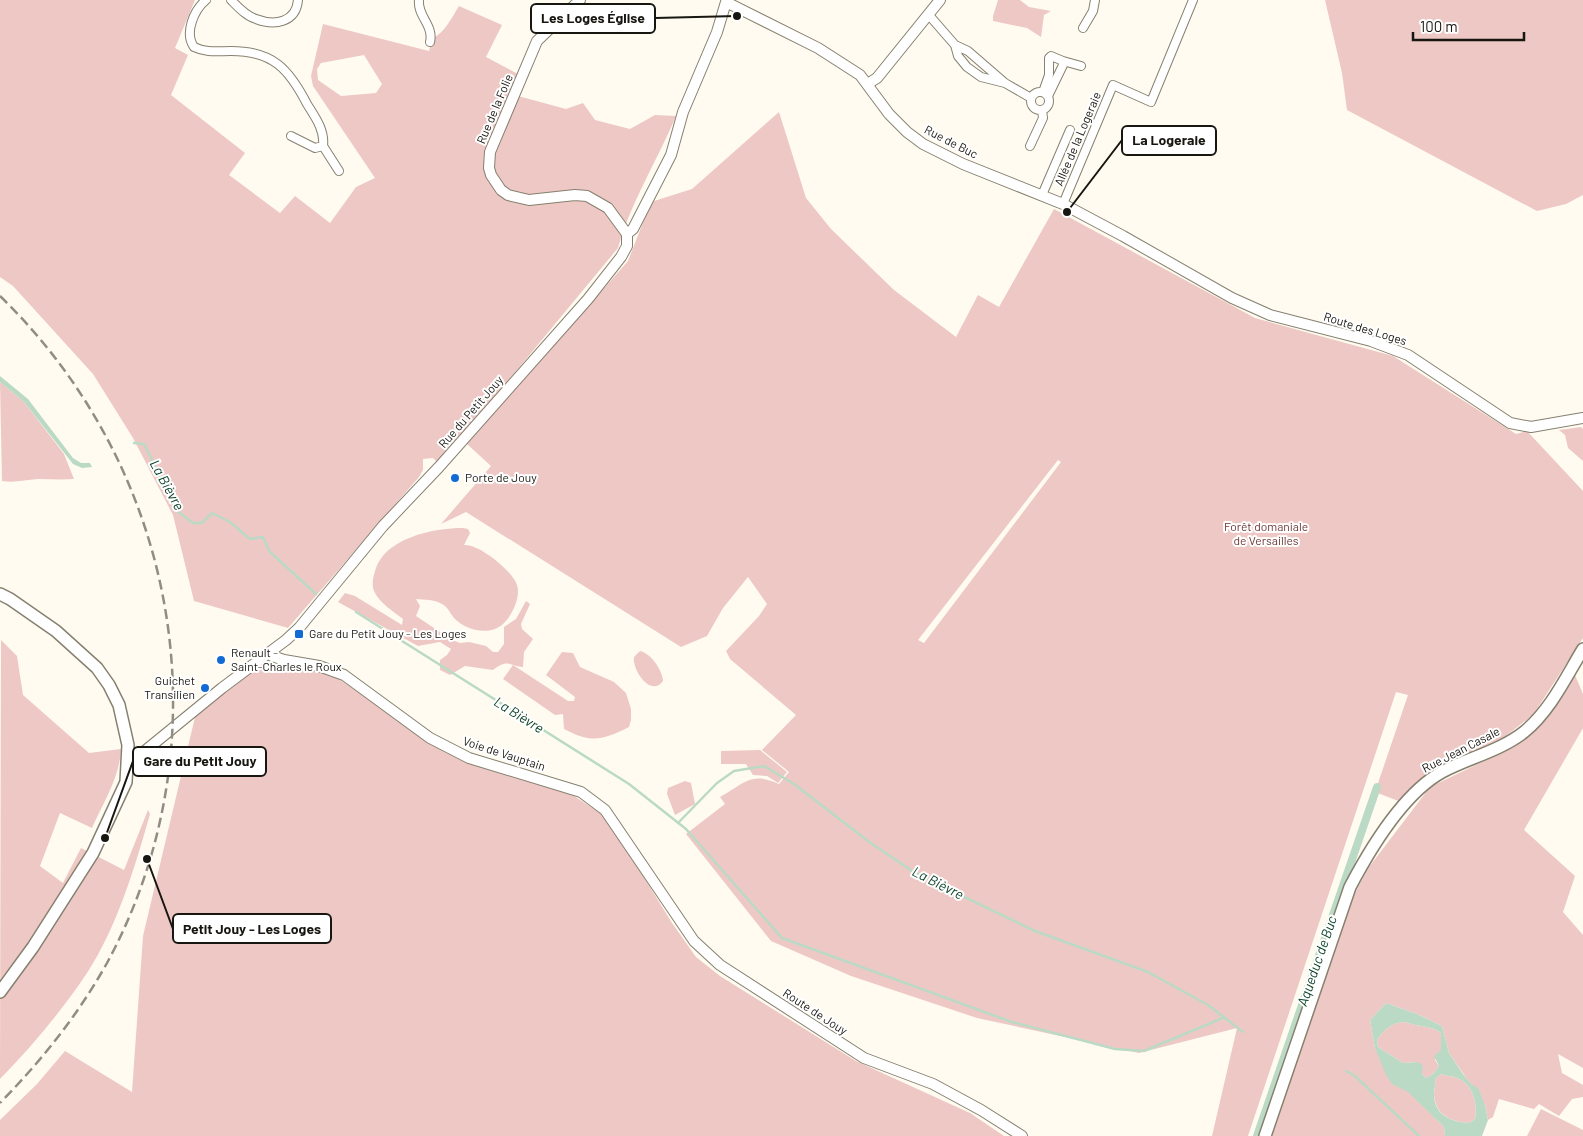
<svg xmlns="http://www.w3.org/2000/svg" width="1583" height="1136" font-family="Barlow,sans-serif">
<style>
.green{fill:#eec8c5;fill-rule:evenodd}
.water{fill:#bbdac6;fill-rule:evenodd}
.lines{fill:none;stroke-linecap:round;stroke-linejoin:round}
.stream{stroke:#bbdac6;stroke-width:2.5}
.canal{stroke:#bbdac6;stroke-width:8}
.minor-casing{stroke:#86806f;stroke-width:10}
.tertiary-casing{stroke:#86806f;stroke-width:12}
.secondary-casing{stroke:#86806f;stroke-width:14}
.minor{stroke:#fff;stroke-width:8}
.tertiary{stroke:#fff;stroke-width:10}
.secondary{stroke:#fff;stroke-width:11}
.rail{stroke:#908d85;stroke-width:2.5;stroke-dasharray:10 5;stroke-linecap:butt}
.poi-dot{fill:#126bd4;stroke:#fff;stroke-width:2}
.labels{text-anchor:middle;stroke-width:4;stroke-linejoin:round;paint-order:stroke}
.street-label{font-size:12px;fill:#181610;stroke:#fff}
.poi-label{font-size:12px;fill:#181610;stroke:#fff;text-anchor:start}
.park-label{font-size:12px;fill:#6c3837;stroke:#fff}
.water-label{font-size:14px;font-style:italic;fill:#063f24;stroke:#fff}
.leader{fill:none;stroke:#181610;stroke-width:2}
.callout-dot{fill:#181610;stroke:#fff;stroke-width:2}
.callout{fill:#fff;stroke:#181610;stroke-width:2}
.callout-label{font-size:14px;text-anchor:middle;font-weight:bold;fill:#181610}
</style>
<rect width="100%" height="100%" fill="#fffbf0"/>
<!-- green -->
<path class="green" d="M 0,0 L 195,0 L 175,48 L 188,55 L 171,95 L 245,153 L 229,175 L 280,213 L 295,196 L 330,223 L 356,187 L 375,178 L 313,86 L 311,76 L 323,24 L 429,51 L 432,39 C 445,32 451,19 459,6 L 502,25 L 486,57 L 518,74 L 518,96 L 566,109 L 583,103 L 595,120 L 630,129 L 655,115 L 676,116 C 657,161 631,202 618,248 L 439,464 L 433,458 L 423,459 L 423,470 L 419,477 L 288,628 L 194,601 L 173,515 L 133,438 L 93,374 L 13,286 L 0,277 ZM 364,55 L 382,84 L 376,93 L 341,96 L 318,80 L 317,69 L 321,63 Z
M 998,0 L 1020,0 L 1029,7 L 1051,11 L 1044,15 L 1041,37 L 1027,28 L 993,21 L 993,16 Z
M 1325,0 L 1583,0 L 1583,195 L 1566,204 L 1537,211 L 1347,110 L 1342,73 Z
M 779,112 L 806,198 L 831,229 L 894,290 L 956,337 L 978,295 L 999,307 L 1054,209 L 1255,318 L 1393,356 L 1516,434 L 1527,431 L 1583,491 L 1583,638 L 1533,715 L 1503,738 L 1427,774 L 1401,802 L 1375,792 L 1408,695 L 1396,692 L 1248,1136 L 1212,1136 L 1237,1028 L 1139,1053 L 977,1018 L 851,976 L 771,941 L 686,834 L 725,804 L 720,797 C 745,783 751,771 779,784 L 789,772 L 762,750 L 796,715 L 730,659 L 726,651 L 759,616 L 767,604 L 748,577 L 723,608 L 707,636 L 681,647 L 466,512 L 441,524 L 491,466 L 467,444 L 628,261 L 651,202 L 692,189 ZM 1058,460 L 1061,462 L 924,643 L 918,640 Z
M 0,382 L 24,402 L 64,454 L 74,479 C 62,480 50,479 38,479 C 25,480 15,483 2,481 Z
M 1581,427 L 1583,429 L 1583,461 L 1568,448 L 1565,435 L 1559,430 Z
M 463,528 L 468,529 L 470,533 L 464,545 C 478,543 513,571 517,585 C 521,597 512,616 503,624 C 490,636 466,631 454,618 C 450,613 448,607 442,604 C 434,599 424,600 416,599 L 420,606 L 416,616 L 452,640 L 460,643 L 469,642 L 486,646 L 493,652 L 498,652 L 504,644 L 504,627 L 516,619 L 526,601 L 530,604 L 521,624 L 522,629 L 533,639 L 524,652 L 523,667 C 508,665 508,659 493,670 L 465,666 L 450,675 L 440,670 L 440,660 L 447,655 L 451,649 L 440,642 L 418,646 L 338,602 L 345,593 L 355,596 L 402,625 L 403,619 C 394,612 380,603 375,593 C 371,586 373,578 375,571 C 384,538 433,528 463,528 Z
M 1,640 L 17,656 L 23,695 L 89,753 L 121,749 C 120,777 103,803 92,828 L 60,813 L 40,866 L 63,883 L 81,848 L 124,870 L 148,810 L 150,814 C 135,867 117,927 87,973 C 61,1012 32,1046 0,1079 Z
M 640,651 C 651,653 663,671 663,681 C 651,698 632,670 634,657 Z
M 562,652 L 573,653 L 580,667 L 614,682 L 626,693 L 631,709 L 631,720 L 629,727 C 601,741 591,743 564,729 L 563,714 L 555,715 L 503,679 L 513,665 L 568,701 L 574,701 L 575,697 L 546,675 Z
M 279,665 L 310,667 L 333,675 L 446,753 L 574,796 L 603,815 L 621,840 L 672,923 L 696,957 L 720,976 L 856,1061 L 970,1113 L 1004,1136 L 0,1136 L 0,1120 L 37,1084 L 65,1051 L 132,1092 L 143,936 L 196,713 L 252,672 Z
M 1575,675 L 1583,694 L 1583,728 L 1524,830 L 1575,876 L 1563,912 L 1583,935 L 1583,1068 L 1558,1054 L 1562,1073 L 1583,1085 L 1583,1097 L 1572,1099 L 1559,1116 L 1539,1104 L 1534,1109 L 1499,1099 L 1493,1117 L 1488,1120 L 1485,1105 L 1449,1053 L 1442,1026 L 1417,1014 L 1386,1003 L 1370,1020 L 1375,1048 L 1408,1091 L 1444,1127 L 1445,1136 L 1272,1136 L 1351,900 L 1369,867 L 1430,787 L 1509,749 L 1528,737 L 1544,720 Z
M 760,750 L 787,772 L 778,783 L 767,776 L 753,775 L 746,764 L 721,764 L 721,751 Z
M 685,781 L 691,783 L 695,804 L 675,815 L 667,794 L 668,788 Z
M 1405,1022 C 1417,1027 1431,1025 1441,1033 L 1441,1050 L 1435,1060 L 1439,1066 L 1433,1074 L 1426,1078 L 1422,1074 L 1418,1062 L 1403,1063 L 1378,1047 L 1377,1040 C 1386,1028 1391,1023 1405,1022 Z
M 1441,1074 C 1446,1076 1452,1076 1457,1078 C 1473,1084 1478,1104 1475,1119 L 1469,1123 C 1451,1122 1435,1115 1434,1094 C 1434,1089 1436,1085 1435,1079 Z
M 1541,1109 L 1583,1130 L 1583,1136 L 1527,1136 Z"/>
<!-- water -->
<path class="water" d="M 0,376 L 28,399 L 73,458 L 81,463 L 90,463 L 92,467 L 82,468 L 73,464 L 24,402 L 0,382 Z
M 1386,1003 L 1417,1014 L 1442,1026 L 1449,1053 L 1463,1074 L 1471,1084 L 1478,1088 L 1485,1105 L 1488,1120 L 1482,1136 L 1445,1136 L 1444,1127 L 1408,1092 L 1392,1084 L 1386,1075 L 1375,1048 L 1370,1020 ZM 1405,1022 C 1417,1027 1431,1025 1441,1033 L 1441,1050 L 1434,1056 L 1439,1066 L 1433,1074 L 1426,1078 L 1422,1074 L 1423,1066 L 1418,1062 L 1403,1063 L 1378,1047 L 1377,1040 C 1386,1028 1391,1023 1405,1022 ZM 1441,1074 C 1446,1076 1452,1076 1457,1078 C 1473,1084 1478,1104 1475,1119 L 1469,1123 C 1451,1122 1434,1115 1434,1094 C 1434,1089 1436,1084 1435,1079 Z"/>
<g class="lines">
<!-- stream -->
<path class="stream" d="M 134,443 L 144,444 L 177,511 L 193,523 L 202,523 L 212,513 L 230,522 L 250,539 L 263,537 L 270,552 L 316,594
M 356,612 L 629,784 L 686,829 L 782,938 L 1012,1022 L 1115,1049 L 1144,1051 L 1225,1017
M 678,823 L 717,783 L 734,771 L 764,766 L 794,784 L 868,841 L 915,873 L 1035,931 L 1148,972 L 1208,1005 L 1243,1032
M 1346,1071 L 1355,1076 L 1419,1136"/>
<!-- canal -->
<path class="canal" d="M 1257,1136 L 1377,787"/>
<defs>
<path id="minor" d="M 206,0 C 194,10 184,33 194,47 C 206,53 218,51 231,51 C 273,51 289,69 307,104 C 315,117 325,130 323,146
M 231,0 C 238,7 246,16 256,19 C 274,26 296,23 298,0
M 419,0 C 417,16 434,25 430,42
M 928,14 L 955,45 L 958,56 L 967,67 L 981,77 L 1005,83
M 1083,28 L 1093,11 L 1095,0
M 955,45 L 968,51 L 1005,83 L 1031,98
M 1063,61 L 1081,66
M1031 101a9 9 0 1 1 18 0a9 9 0 1 1-18 0Z
M 1043,92 L 1049,75 L 1049,58 L 1051,56 L 1063,61 L 1063,65 L 1048,96
M 291,136 L 315,148 L 323,146 L 339,171
M 1030,146 L 1043,118 L 1042,110
M 1042,195 L 1070,130
M 1063,204 L 1113,85 L 1151,102 L 1193,0"/>
<path id="tertiary" d="M 726,2 L 818,48 L 860,75 L 889,114 L 907,132 L 923,144 L 963,164 L 1063,204 L 1123,236 L 1232,298 L 1270,315 L 1371,341 L 1408,355 L 1510,423 L 1531,427 L 1583,418
M 869,83 L 877,78 L 940,0
M 627,234 L 633,229 L 671,155 L 683,112 L 717,32 L 726,2
M 269,653 L 272,656 L 284,660 L 319,666 L 344,675 L 430,738 L 469,758 L 581,792 L 605,810 L 694,941 L 720,965 L 864,1058 L 933,1084 L 981,1110 L 1022,1136
M 128,757 L 135,759 L 222,688 L 286,640 L 299,628 L 383,526 L 439,467 L 588,299 L 621,257 L 627,246 L 627,234 L 608,208 L 587,196 L 575,195 L 529,200 L 508,195 L 501,190 L 491,175 L 489,168 L 490,152 L 537,41 L 580,0"/>
<path id="secondary" d="M 0,594 L 10,599 L 56,631 L 97,668 L 109,685 L 119,705 L 128,745 L 126,782 L 93,853 L 33,947 L 0,992
M 1265,1136 L 1350,887 C 1370,849 1404,793 1442,772 C 1468,758 1500,751 1524,732 C 1550,711 1566,677 1583,649"/>
</defs>
<!-- minor casing -->
<use href="#minor" class="minor-casing"/>
<!-- tertiary casing -->
<use href="#tertiary" class="tertiary-casing"/>
<!-- secondary casing -->
<use href="#secondary" class="secondary-casing"/>
<!-- minor -->
<use href="#minor" class="minor"/>
<!-- tertiary -->
<use href="#tertiary" class="tertiary"/>
<!-- secondary -->
<use href="#secondary" class="secondary"/>
<!-- rail -->
<path class="rail" d="M 0,296 C 179,470 227,741 107,963 C 78,1015 42,1060 0,1103"/>
</g>
<!-- markers -->
<g class="poi-dot">
<circle cx="455" cy="478" r="5"/>
<rect x="294" y="629" width="10" height="10" rx="2.5"/>
<circle cx="221" cy="660" r="5"/>
<circle cx="205" cy="688" r="5"/>
</g>
<g class="labels">
<!-- street labels -->
<g class="street-label">
<text transform="translate(495 109) rotate(-67)" y="4">Rue de la Folie</text>
<text transform="translate(1078 139) rotate(-67)" y="4">Allée de la Logeraie</text>
<text transform="translate(951 142) rotate(27)" y="4">Rue de Buc</text>
<text transform="translate(1365 329) rotate(17)" y="4">Route des Loges</text>
<text transform="translate(471 412) rotate(-49)" y="4">Rue du Petit Jouy</text>
<text transform="translate(1461 750) rotate(-27)" y="4">Rue Jean Casale</text>
<text transform="translate(504 754) rotate(18)" y="4">Voie de Vauptain</text>
<text transform="translate(815 1012) rotate(33)" y="4">Route de Jouy</text>
</g>
<!-- poi labels -->
<g class="poi-label">
<text x="465" y="482">Porte de Jouy</text>
<text x="309" y="638">Gare du Petit Jouy - Les Loges</text>
<text x="231" y="657">Renault -<tspan x="231" dy="14">Saint-Charles le Roux</tspan></text>
<text x="195" y="685" text-anchor="end">Guichet<tspan x="195" dy="14">Transilien</tspan></text>
</g>
<!-- park labels -->
<g class="park-label">
<text x="1266" y="531">Forêt domaniale<tspan x="1266" dy="14">de Versailles</tspan></text>
</g>
<!-- water labels -->
<g class="water-label">
<text transform="translate(167 485) rotate(61)" y="5">La Bièvre</text>
<text transform="translate(519 715) rotate(32)" y="5">La Bièvre</text>
<text transform="translate(938 883) rotate(27)" y="5">La Bièvre</text>
<text transform="translate(1317 961) rotate(-71)" y="5">Aqueduc de Buc</text>
</g>
</g>
<!-- callouts -->
<path class="leader" d="M737 16L655 18M1067 212L1122 140M105 838L133 761M147 859L173 929"/>
<g class="callout-dot">
<circle cx="737" cy="16" r="5"/>
<circle cx="1067" cy="212" r="5"/>
<circle cx="105" cy="838" r="5"/>
<circle cx="147" cy="859" r="5"/>
</g>
<g class="callout">
<rect x="531" y="4" width="124" height="29" rx="5"/>
<rect x="1122" y="126" width="94" height="29" rx="5"/>
<rect x="133" y="747" width="133" height="29" rx="5"/>
<rect x="173" y="914" width="158" height="29" rx="5"/>
</g>
<g class="callout-label">
<text x="593" y="23">Les Loges Église</text>
<text x="1169" y="145">La Logeraie</text>
<text x="200" y="766">Gare du Petit Jouy</text>
<text x="252" y="934">Petit Jouy - Les Loges</text>
</g>
<!-- scale -->
<path d="M1413 32v8h111v-8" fill="none" stroke="#181610" stroke-width="2.5"/>
<text x="1420" y="32" font-size="15" fill="#181610" stroke="#ffffff" stroke-width="4" paint-order="stroke">100 m</text>
</svg>
